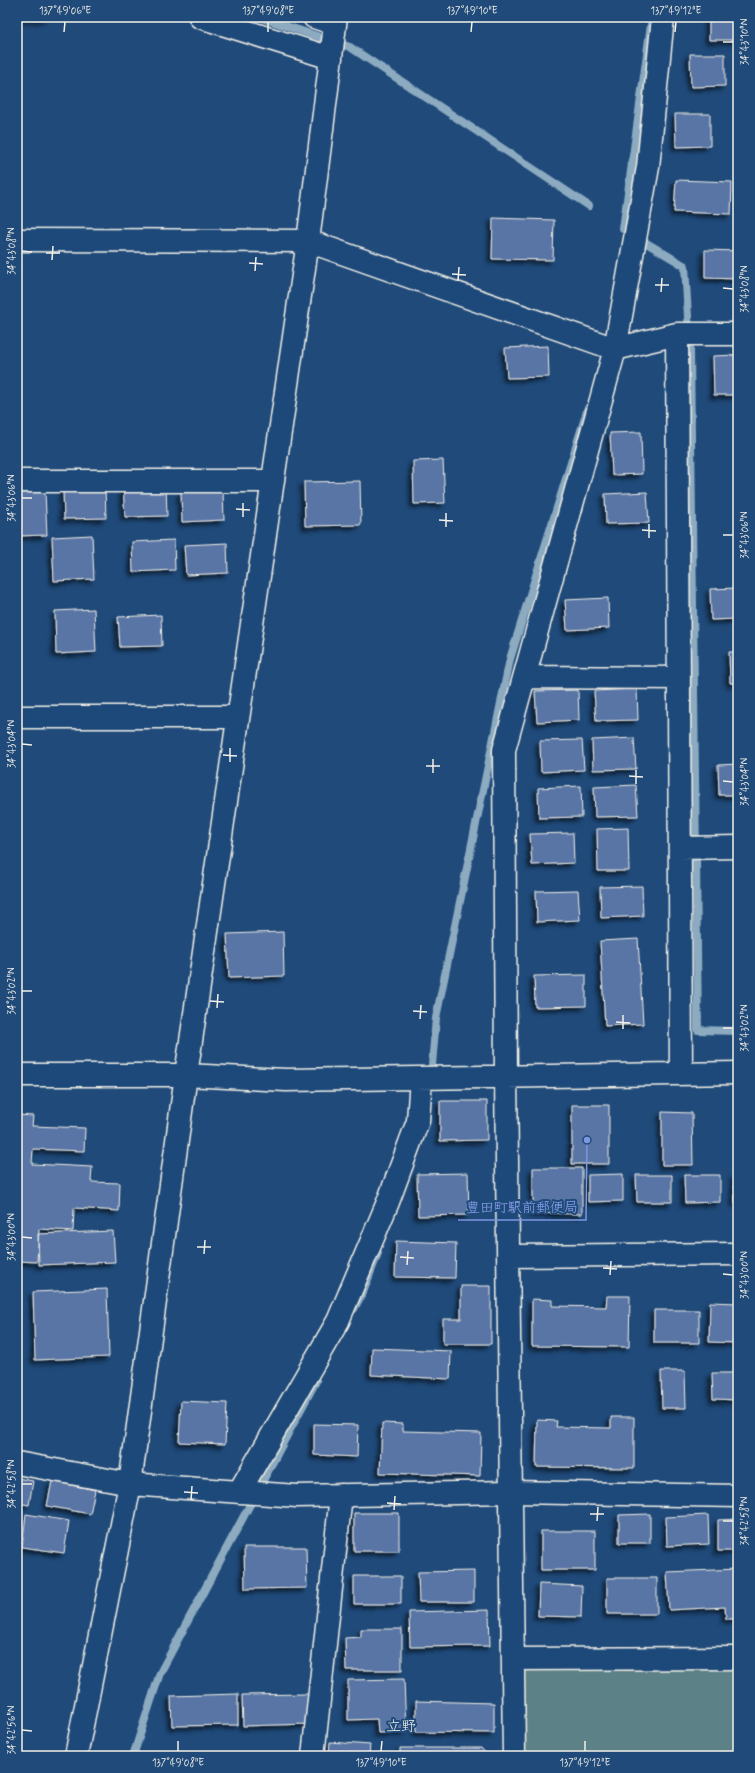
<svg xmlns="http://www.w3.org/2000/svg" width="755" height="1773" font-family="Mynerve,'Klee One',sans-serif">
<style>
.green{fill:#5b8187;stroke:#a8b9b8}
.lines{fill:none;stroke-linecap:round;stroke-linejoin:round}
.stream{stroke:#8dabc0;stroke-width:8}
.building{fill:#5874a5;stroke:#f4f1e8;filter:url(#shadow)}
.minor-casing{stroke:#f4f1e8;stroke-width:25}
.minor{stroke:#1f4a7a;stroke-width:22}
.ticks{fill:none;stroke:#f4f1e8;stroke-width:1.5}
.labels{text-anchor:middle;stroke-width:4;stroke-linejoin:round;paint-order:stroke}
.quarter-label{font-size:15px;fill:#f4f1e8;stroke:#1f4a7a}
.leader{fill:none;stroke:#7e97df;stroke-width:1.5}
.callout-dot{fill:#7e97df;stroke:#1f4a7a;stroke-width:1.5}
.callout-label{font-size:14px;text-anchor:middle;font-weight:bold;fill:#7e97df;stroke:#1f4a7a;stroke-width:4;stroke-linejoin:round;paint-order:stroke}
.neatline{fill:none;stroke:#f4f1e8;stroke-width:1.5}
.ticks-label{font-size:10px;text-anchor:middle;fill:#f4f1e8}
</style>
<defs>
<filter id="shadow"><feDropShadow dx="-3.5" dy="3.5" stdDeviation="2" flood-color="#0009"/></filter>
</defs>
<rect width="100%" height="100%" fill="#1f4a7a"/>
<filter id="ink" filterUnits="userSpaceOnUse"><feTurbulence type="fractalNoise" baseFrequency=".025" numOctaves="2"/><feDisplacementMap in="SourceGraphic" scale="8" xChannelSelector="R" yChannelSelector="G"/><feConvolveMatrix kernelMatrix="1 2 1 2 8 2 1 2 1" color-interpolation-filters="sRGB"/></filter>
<g filter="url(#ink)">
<!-- green -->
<path class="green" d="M 738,1658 L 738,1756 L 514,1756 L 513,1659 Z"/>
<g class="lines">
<!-- stream -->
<path class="stream" d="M 259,17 L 350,47 L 589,206
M 652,17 L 623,229 L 685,266 L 690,350 L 698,1030 L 738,1031
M 431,1077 L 436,1018 L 510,659 L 588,408
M 354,1309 L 363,1292 L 378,1253
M 133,1756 L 160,1673 L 316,1381"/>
</g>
<!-- building -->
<path class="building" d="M 17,17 L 48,17 L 48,19 L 17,20 Z
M 709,17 L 738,17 L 738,40 L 709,40 Z
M 690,54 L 725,54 L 725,86 L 691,87 Z
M 675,114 L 710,114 L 710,146 L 676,147 Z
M 676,180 L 732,182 L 731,214 L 674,212 Z
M 493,218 L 554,220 L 553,260 L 492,259 Z
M 705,250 L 738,251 L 738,279 L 705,278 Z
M 548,346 L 549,377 L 507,378 L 505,348 Z
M 738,355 L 738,395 L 714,395 L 713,356 Z
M 641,432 L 642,474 L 612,475 L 610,433 Z
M 443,460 L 445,503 L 414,504 L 413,461 Z
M 360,481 L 361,525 L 305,526 L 304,482 Z
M 166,485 L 167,516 L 125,517 L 123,487 Z
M 105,487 L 106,518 L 64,519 L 63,489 Z
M 223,490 L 224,520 L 182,522 L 181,492 Z
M 45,492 L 47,535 L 17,536 L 17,493 Z
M 647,492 L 649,523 L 606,524 L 605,494 Z
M 92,535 L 94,579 L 54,581 L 52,537 Z
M 174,540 L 175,570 L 133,572 L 132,542 Z
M 227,543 L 228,573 L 186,575 L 184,545 Z
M 738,588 L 738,619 L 711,620 L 710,589 Z
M 608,598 L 609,628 L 567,630 L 565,600 Z
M 94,609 L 96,652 L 56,654 L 55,611 Z
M 161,615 L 162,646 L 120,647 L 118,617 Z
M 729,652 L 738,652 L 738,683 L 730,683 Z
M 637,689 L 638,720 L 596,721 L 594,691 Z
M 578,690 L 579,720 L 537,722 L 535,691 Z
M 634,738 L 636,769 L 593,770 L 592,740 Z
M 582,740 L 584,770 L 541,772 L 540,741 Z
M 738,764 L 738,795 L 719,795 L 718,765 Z
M 636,785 L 638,816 L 595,817 L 594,787 Z
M 581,786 L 582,817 L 539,818 L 538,788 Z
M 628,828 L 629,871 L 598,871 L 597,829 Z
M 573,833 L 574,863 L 532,865 L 530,834 Z
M 642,886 L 643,916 L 601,918 L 600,887 Z
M 578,890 L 580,920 L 537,922 L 536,891 Z
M 283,932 L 284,976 L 229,978 L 227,934 Z
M 638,939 L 643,1024 L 605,1026 L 600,941 Z
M 586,975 L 586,1006 L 535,1007 L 534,976 Z
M 440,1101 L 487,1101 L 487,1140 L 440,1141 Z
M 572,1105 L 609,1105 L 609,1164 L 572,1164 Z
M 662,1112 L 692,1113 L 693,1165 L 662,1165 Z
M 17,1115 L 33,1116 L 32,1126 L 85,1128 L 84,1151 L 33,1149 L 32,1164 L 92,1167 L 91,1182 L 120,1183 L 119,1211 L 74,1208 L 73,1231 L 39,1229 L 37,1262 L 17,1261 Z
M 533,1168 L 582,1168 L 582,1214 L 533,1213 Z
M 468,1173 L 469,1215 L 418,1216 L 417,1174 Z
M 623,1174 L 623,1201 L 588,1202 L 588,1175 Z
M 636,1175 L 672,1175 L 672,1202 L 637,1202 Z
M 684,1175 L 720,1175 L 720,1202 L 685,1203 Z
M 734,1176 L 738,1176 L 738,1203 L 735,1203 Z
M 113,1231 L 115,1262 L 39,1265 L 38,1234 Z
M 396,1241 L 456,1243 L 455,1278 L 395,1277 Z
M 461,1286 L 491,1286 L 491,1344 L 443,1344 L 443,1319 L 461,1319 Z
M 107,1289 L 109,1357 L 35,1360 L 33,1292 Z
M 607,1296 L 630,1296 L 629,1347 L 532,1346 L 532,1299 L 552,1300 L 552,1306 L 606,1307 Z
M 710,1302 L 738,1303 L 738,1343 L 709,1342 Z
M 654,1310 L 699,1310 L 699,1343 L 654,1343 Z
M 372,1348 L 451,1351 L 450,1379 L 371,1375 Z
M 661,1371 L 685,1371 L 686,1408 L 662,1408 Z
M 712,1373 L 738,1373 L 738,1400 L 713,1399 Z
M 181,1401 L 227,1403 L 225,1444 L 179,1442 Z
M 611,1417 L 634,1417 L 634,1468 L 536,1467 L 537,1420 L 557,1421 L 556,1427 L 611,1428 Z
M 382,1423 L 403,1424 L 403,1431 L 481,1433 L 480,1476 L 380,1473 Z
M 314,1424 L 358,1425 L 357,1457 L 314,1455 Z
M 17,1478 L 33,1481 L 29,1505 L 17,1503 Z
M 52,1481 L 95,1490 L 90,1514 L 47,1506 Z
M 354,1513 L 399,1513 L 399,1551 L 354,1551 Z
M 26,1514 L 69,1521 L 64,1553 L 22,1547 Z
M 650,1514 L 650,1543 L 619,1543 L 619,1515 Z
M 708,1515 L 709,1544 L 667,1546 L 666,1517 Z
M 738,1519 L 738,1551 L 718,1551 L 718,1520 Z
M 541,1531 L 595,1531 L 595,1570 L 541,1570 Z
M 244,1547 L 306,1547 L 307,1588 L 245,1589 Z
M 738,1569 L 738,1619 L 726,1619 L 725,1607 L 669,1610 L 667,1572 Z
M 474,1571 L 474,1602 L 419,1602 L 418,1572 Z
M 354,1576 L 401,1576 L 401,1604 L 354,1604 Z
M 607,1578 L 657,1578 L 657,1614 L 607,1614 Z
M 539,1584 L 582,1586 L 581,1617 L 538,1616 Z
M 489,1610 L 490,1646 L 410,1647 L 409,1612 Z
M 361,1629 L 402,1629 L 402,1670 L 346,1670 L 345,1638 L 361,1637 Z
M 404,1679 L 406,1732 L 378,1733 L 377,1719 L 348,1720 L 348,1680 Z
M 238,1694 L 238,1725 L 172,1726 L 171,1696 Z
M 308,1694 L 309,1724 L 243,1726 L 242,1695 Z
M 416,1701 L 494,1703 L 494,1733 L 416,1732 Z
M 330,1742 L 370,1745 L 369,1756 L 329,1756 Z
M 400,1748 L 481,1748 L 488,1756 L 400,1756 Z"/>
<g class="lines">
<defs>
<path id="minor" d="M 200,17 L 331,58
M 314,17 L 335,24
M 17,240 L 308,241 L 615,349 L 677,334 L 738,334
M 677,334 L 681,1073
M 17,481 L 273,481
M 525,677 L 679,678
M 17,717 L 238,717
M 680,848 L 738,847
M 17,1075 L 186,1075 L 286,1080 L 738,1073
M 508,1256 L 738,1254
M 17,1463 L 130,1484 L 297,1496 L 511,1492 L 738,1496
M 239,1492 L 338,1321 L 388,1202 L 418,1121 L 421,1078
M 513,1659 L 738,1658
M 76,1756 L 130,1484 L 186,1075 L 308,241 L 336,17
M 313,1756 L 341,1495
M 514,1756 L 506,1076 L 504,750 L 615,349 L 648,167 L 663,17"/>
</defs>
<!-- minor casing -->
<use href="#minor" class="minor-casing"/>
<!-- minor -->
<use href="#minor" class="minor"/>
</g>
</g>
<!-- ticks -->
<path class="ticks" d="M 64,32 L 65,22M 268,32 L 268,22M 471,32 L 472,22M 675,32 L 676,22M 723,42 L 733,42M 22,251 L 32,252M 46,253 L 60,253M 52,260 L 53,246M 249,263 L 263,264M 255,271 L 256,257M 452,274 L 466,275M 458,281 L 459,267M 655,285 L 669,285M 723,288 L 733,289M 661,292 L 662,278M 22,498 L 32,498M 236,509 L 250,510M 243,517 L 243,503M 439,520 L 453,521M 446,527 L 446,513M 642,530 L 656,531M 723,535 L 733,535M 649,538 L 649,524M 22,744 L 32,745M 223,755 L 237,756M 230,762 L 230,748M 426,766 L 440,766M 433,773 L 433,759M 629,776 L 643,777M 723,781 L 733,782M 636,784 L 636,770M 22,991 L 32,991M 210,1001 L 224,1002M 217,1008 L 218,994M 413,1011 L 427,1012M 420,1019 L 421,1005M 616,1022 L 630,1023M 723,1028 L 733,1028M 623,1029 L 623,1015M 22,1237 L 32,1238M 197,1247 L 211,1247M 204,1254 L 205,1240M 400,1257 L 414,1258M 407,1265 L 408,1251M 603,1268 L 617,1269M 723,1274 L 733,1275M 610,1275 L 611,1261M 22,1484 L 32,1484M 184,1492 L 198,1493M 191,1500 L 192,1486M 387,1503 L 401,1504M 394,1510 L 395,1496M 590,1514 L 604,1514M 597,1521 L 598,1507M 723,1521 L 733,1521M 22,1730 L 32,1731M 178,1751 L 178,1741M 381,1751 L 382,1741M 585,1751 L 585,1741"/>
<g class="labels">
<!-- quarter labels -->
<g class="quarter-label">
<text x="401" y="1731">立野</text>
</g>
</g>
<!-- callouts -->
<path class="leader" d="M587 1140L586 1220H458"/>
<circle class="callout-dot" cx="587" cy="1140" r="4"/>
<g class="callout-label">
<text x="522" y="1212">豊田町駅前郵便局</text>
</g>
<!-- margin -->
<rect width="755" height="1773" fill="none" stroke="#1f4a7a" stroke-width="44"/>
<rect x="22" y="22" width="711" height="1729" class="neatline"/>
<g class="ticks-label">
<text x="65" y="14">137°49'06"E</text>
<text x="268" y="14">137°49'08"E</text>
<text x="472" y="14">137°49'10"E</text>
<text x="676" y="14">137°49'12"E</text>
<text transform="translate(744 42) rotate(-90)" y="4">34°43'10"N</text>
<text transform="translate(11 251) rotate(-90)" y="4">34°43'08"N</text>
<text transform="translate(744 289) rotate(-90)" y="4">34°43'08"N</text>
<text transform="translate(11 498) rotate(-90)" y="4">34°43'06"N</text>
<text transform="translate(744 535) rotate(-90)" y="4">34°43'06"N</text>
<text transform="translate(11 744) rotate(-90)" y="4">34°43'04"N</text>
<text transform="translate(744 782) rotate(-90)" y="4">34°43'04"N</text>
<text transform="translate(11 991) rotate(-90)" y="4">34°43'02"N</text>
<text transform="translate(744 1028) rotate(-90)" y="4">34°43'02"N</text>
<text transform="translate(11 1237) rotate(-90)" y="4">34°43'00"N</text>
<text transform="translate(744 1275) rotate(-90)" y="4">34°43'00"N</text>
<text transform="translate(11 1484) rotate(-90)" y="4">34°42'58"N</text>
<text transform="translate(744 1521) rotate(-90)" y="4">34°42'58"N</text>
<text transform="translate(11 1730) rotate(-90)" y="4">34°42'56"N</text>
<text x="178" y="1766">137°49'08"E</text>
<text x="381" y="1766">137°49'10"E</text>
<text x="585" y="1766">137°49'12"E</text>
</g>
</svg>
